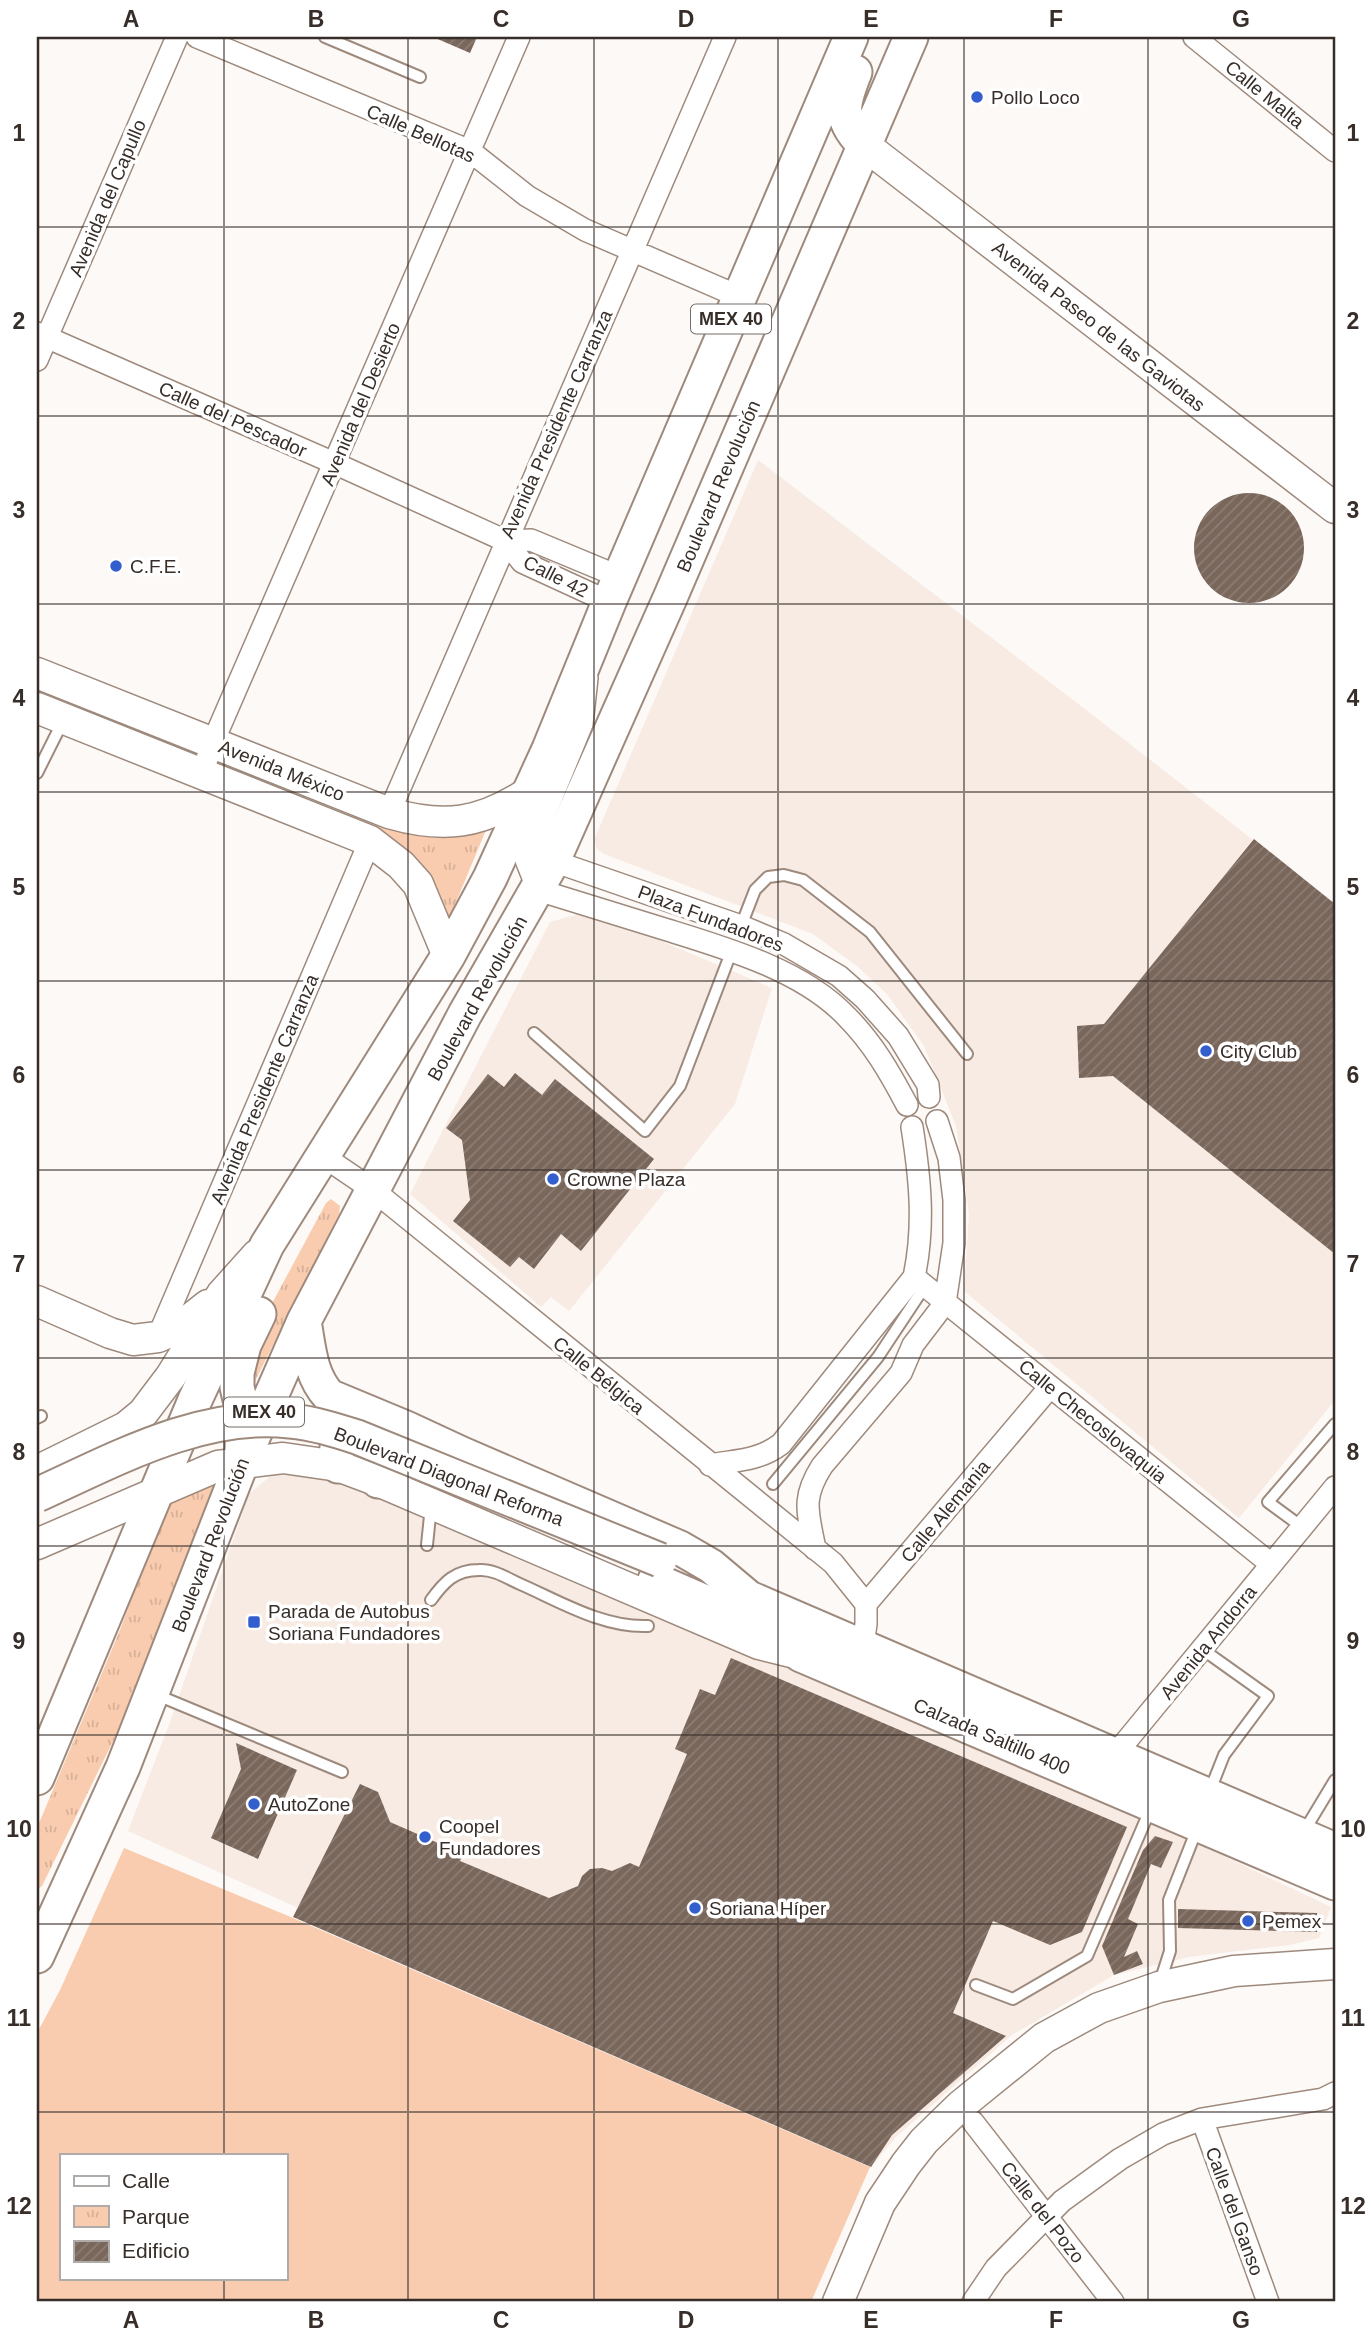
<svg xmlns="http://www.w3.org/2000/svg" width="1372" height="2339" font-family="Arial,sans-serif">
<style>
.built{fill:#f7ebe3}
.park{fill:url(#park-tufts)}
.pitch{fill:#f9ccaf;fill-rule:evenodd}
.building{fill:url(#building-hatch)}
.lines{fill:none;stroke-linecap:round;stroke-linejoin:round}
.lane-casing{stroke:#9e8a7d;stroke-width:14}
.street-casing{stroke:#9e8a7d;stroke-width:24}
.secondary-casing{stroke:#9e8a7d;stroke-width:33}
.primary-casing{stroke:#9e8a7d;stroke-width:37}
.lane{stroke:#fff;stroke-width:10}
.street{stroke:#fff;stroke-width:21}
.secondary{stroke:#fff;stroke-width:30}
.primary{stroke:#fff;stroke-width:33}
.primary-bridge-casing{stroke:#9e8a7d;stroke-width:37;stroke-linecap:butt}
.primary-bridge{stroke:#fff;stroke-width:33}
.grid{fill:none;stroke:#372e29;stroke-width:2;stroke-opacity:0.55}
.poi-dot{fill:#335ece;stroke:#fff;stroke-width:2.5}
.labels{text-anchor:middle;stroke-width:7;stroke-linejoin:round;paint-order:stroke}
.shield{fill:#fff;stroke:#736d69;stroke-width:2}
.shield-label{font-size:18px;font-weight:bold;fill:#372e29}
.street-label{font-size:19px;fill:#372e29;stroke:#fff}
.poi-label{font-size:19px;fill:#372e29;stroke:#fff;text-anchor:start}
.neatline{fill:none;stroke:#372e29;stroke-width:2.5}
.grid-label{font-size:23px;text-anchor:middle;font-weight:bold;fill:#372e29}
</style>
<defs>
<pattern id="park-tufts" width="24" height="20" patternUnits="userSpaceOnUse" patternTransform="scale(1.75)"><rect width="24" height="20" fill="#f9ccaf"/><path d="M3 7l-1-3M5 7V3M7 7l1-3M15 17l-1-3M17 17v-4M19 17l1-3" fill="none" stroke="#d6b097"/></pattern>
<pattern id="building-hatch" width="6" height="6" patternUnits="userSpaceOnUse" patternTransform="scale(1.75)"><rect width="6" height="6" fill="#7a675b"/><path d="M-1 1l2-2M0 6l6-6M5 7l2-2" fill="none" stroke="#8c7d74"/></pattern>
</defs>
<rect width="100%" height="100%" fill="#fdf9f6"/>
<!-- built -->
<path class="built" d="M 758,460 L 1094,716 L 1335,904 L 1335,1400 L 1239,1518 L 964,1291 L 969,1213 L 956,1126 L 924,1046 L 887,994 L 857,966 L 813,934 L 604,854 L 597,849 L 594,840 Z
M 590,911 L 772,988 L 735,1104 L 569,1311 L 551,1297 L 541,1307 L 410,1194 L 550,922 Z
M 307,1468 L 349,1477 L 1154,1823 L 1331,1907 L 1319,1938 L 1289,1945 L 1189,1957 L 1114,1975 L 1012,2035 L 896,2137 L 871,2167 L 128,1831 L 170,1722 L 249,1494 L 272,1475 Z"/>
<!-- park -->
<path class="park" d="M 298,796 L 385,827 L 422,832 L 486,830 L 449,919 L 409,862 Z
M 331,1199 L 340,1206 L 339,1214 L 258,1375 L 254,1383 L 250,1385 L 254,1337 L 326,1203 Z
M 221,1471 L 118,1731 L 42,1886 L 37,1890 L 37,1828 L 120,1630 L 168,1499 Z"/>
<!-- pitch -->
<path class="pitch" d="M 124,1848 L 293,1918 L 870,2167 L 811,2302 L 37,2302 L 37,2033 L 60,1990 ZM 61,2155 L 285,2155 L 285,2278 L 61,2278 Z"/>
<!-- building -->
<path class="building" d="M 433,37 L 477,37 L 470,53 Z
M1194 548a55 55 0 1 1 110 0a55 55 0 1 1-110 0Z
M 1254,839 L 1335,904 L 1335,1254 L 1113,1076 L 1079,1078 L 1077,1026 L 1104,1024 Z
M 515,1073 L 542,1095 L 555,1079 L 654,1159 L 581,1251 L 561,1234 L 534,1269 L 519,1257 L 510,1267 L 453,1221 L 470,1200 L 462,1140 L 446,1128 L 488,1074 L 504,1087 Z
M 731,1658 L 1127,1827 L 1082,1932 L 1050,1945 L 993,1921 L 953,2013 L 1006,2036 L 892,2135 L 871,2167 L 293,1917 L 360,1784 L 378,1792 L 390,1822 L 463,1854 L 460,1861 L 549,1898 L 578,1886 L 582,1876 L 590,1869 L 602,1868 L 612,1871 L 630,1863 L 639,1867 L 687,1754 L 675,1749 L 700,1689 L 715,1695 Z
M 236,1743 L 297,1770 L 258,1859 L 211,1838 L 241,1769 Z
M 1155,1836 L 1173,1842 L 1161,1868 L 1151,1864 L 1128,1919 L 1138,1924 L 1124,1957 L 1137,1951 L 1143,1964 L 1114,1975 L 1102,1946 L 1143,1850 Z
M 1178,1909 L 1317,1913 L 1317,1932 L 1178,1928 Z"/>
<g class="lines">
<defs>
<path id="lane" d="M 325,37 L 420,77
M 37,773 L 63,721
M 741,926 L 755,890 L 768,877 L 784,875 L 803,880 L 870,932 L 967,1054
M 534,1033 L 645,1131 L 680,1086 L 732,950
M 37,1418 L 41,1416
M 773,1484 L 878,1357 L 925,1286
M 1302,1527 L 1268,1502 L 1335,1424
M 427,1545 L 431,1506
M 431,1600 C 444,1582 455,1570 479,1570 C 493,1569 507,1578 520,1584 C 559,1601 603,1628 648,1626
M 1202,1649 L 1268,1696 L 1224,1755 L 1209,1793
M 157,1695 L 342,1772
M 1303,1833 L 1335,1780
M 976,1985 L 1013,1999 L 1087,1956 L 1150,1810
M 1159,1985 L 1170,1951 L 1169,1900 L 1197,1829"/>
<path id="street" d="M 197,37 L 470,151 L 527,196 L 585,230 L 740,297
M 1194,37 L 1335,151
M 37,333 L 334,463 L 506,541 L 531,540 L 620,577
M 37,360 L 177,37
M 506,541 L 522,562 L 609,602
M 587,678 L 582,724 L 526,860 L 538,890 C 579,903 620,915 661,928 C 722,947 802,969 847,1017 C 873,1043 890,1073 907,1105
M 202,773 L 213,742 L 519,37
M 389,813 L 725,37
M 553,861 L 741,926 L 784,944 L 839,976 L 865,999 L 898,1036 L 928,1085 L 929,1097
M 323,1156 L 373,1190 L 833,1563 L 866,1604
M 914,1277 L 1271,1564
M 158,1337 L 370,841
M 710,1465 C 737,1460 758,1461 781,1444 L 914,1277 C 925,1226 920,1178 912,1127
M 815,1549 C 808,1512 801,1499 822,1466 L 901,1373 L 913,1345 L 945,1303 L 954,1243 L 954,1200 L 949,1158 L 937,1121
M 863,1646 L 866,1624 L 866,1604 L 1050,1387
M 1114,1756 L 1335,1487
M 1202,2119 L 1268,2302
M 973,2122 L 1113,2302
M 973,2302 L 996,2268 L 1062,2201 L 1120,2159 L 1163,2134 L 1202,2119 L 1323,2099 L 1335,2093"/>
<path id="secondary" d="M 863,144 L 1335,508
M 37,673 L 389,813 C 444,829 481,824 529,792
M 37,708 L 370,841 L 401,865 L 418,884 L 448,956
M 37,1301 L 110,1333 L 133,1340 L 158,1337 L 180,1327 L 208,1305
M 37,1471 L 126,1427 L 143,1413 L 171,1376 L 222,1294 L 257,1255
M 37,1544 L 218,1466 L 283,1458 L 338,1466 L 378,1481 L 759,1644 L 791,1652
M 838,2302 L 880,2203 L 906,2164 L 924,2141 L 960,2106 L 1044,2038 L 1099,2008 L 1159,1987 L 1234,1971 L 1335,1964"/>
<path id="primary" d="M 855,72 C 842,104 838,118 863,144
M 304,1321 C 309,1349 310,1375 329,1396 L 406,1428 L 462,1454 L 680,1548 L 711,1566 L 749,1598
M 242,1451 L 243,1412 L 237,1387 L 237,1373 L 244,1345 L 259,1314
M 338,1466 C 334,1446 339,1422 361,1415
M 378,1481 C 401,1472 416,1456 407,1430
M 655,1580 L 762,1627 L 801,1655 L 1335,1883
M 740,1594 L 1335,1850
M 37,1778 L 195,1400 L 267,1245 L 448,956 L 490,878 L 549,749 L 609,602 L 851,37
M 37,1956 L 123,1767 L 242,1462 L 304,1321 L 465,1014 L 553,861 L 670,598 L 911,37"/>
</defs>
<!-- lane casing -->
<use href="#lane" class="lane-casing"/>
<!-- street casing -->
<use href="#street" class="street-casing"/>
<!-- secondary casing -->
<use href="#secondary" class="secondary-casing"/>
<!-- primary casing -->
<use href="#primary" class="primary-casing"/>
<!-- lane -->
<use href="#lane" class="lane"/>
<!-- street -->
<use href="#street" class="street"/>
<!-- secondary -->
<use href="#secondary" class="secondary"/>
<!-- primary -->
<use href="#primary" class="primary"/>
<defs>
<path id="primary-bridge" d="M 37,1495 C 114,1460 202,1411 290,1421 C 313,1423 335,1430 357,1437 L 660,1560"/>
</defs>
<!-- primary-bridge casing -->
<use href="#primary-bridge" class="primary-bridge-casing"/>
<!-- primary-bridge -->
<use href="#primary-bridge" class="primary-bridge"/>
</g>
<!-- grid -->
<path class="grid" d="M 224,37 L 224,2155M 408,37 L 408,2302M 594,37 L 594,2302M 778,37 L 778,2302M 964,37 L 964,2302M 1148,37 L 1148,2302M 37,227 L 1335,227M 37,416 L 1335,416M 37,604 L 1335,604M 37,792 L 1335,792M 37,981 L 1335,981M 37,1170 L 1335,1170M 37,1358 L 1335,1358M 37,1546 L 1335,1546M 37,1735 L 1335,1735M 37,1924 L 1335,1924M 37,2112 L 1335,2112M 224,2278 L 224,2302"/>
<!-- markers -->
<g class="poi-dot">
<circle cx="977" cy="97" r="7"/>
<circle cx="116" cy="566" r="7"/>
<circle cx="1206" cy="1051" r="7"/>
<circle cx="553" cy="1179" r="7"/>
<rect x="247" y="1615" width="14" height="14" rx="3.5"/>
<circle cx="254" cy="1804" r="7"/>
<circle cx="425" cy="1837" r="7"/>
<circle cx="695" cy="1908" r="7"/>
<circle cx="1248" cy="1921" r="7"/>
</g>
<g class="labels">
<!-- shield labels -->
<g class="shield">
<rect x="691" y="304.5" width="80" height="29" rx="5"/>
<rect x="224" y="1397.5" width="80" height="29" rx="5"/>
</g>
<g class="shield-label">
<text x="731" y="325">MEX 40</text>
<text x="264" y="1418">MEX 40</text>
</g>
<!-- street labels -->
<g class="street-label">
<text transform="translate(1265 94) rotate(39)" y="7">Calle Malta</text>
<text transform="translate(421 133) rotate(24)" y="7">Calle Bellotas</text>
<text transform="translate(107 198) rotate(-67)" y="7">Avenida del Capullo</text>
<text transform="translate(1099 326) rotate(38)" y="7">Avenida Paseo de las Gaviotas</text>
<text transform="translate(360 404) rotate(-67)" y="7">Avenida del Desierto</text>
<text transform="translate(233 419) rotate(24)" y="7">Calle del Pescador</text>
<text transform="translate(556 424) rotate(-66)" y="7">Avenida Presidente Carranza</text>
<text transform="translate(718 486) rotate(-67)" y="7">Boulevard Revolución</text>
<text transform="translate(556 576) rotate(27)" y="7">Calle 42</text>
<text transform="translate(282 770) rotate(22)" y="7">Avenida México</text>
<text transform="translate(711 918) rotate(21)" y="7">Plaza Fundadores</text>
<text transform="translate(477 998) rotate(-61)" y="7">Boulevard Revolución</text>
<text transform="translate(264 1089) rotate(-67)" y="7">Avenida Presidente Carranza</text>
<text transform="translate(599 1375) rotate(39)" y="7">Calle Bélgica</text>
<text transform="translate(1093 1421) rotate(39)" y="7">Calle Checoslovaquia</text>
<text transform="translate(449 1476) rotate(21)" y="7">Boulevard Diagonal Reforma</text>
<text transform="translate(945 1511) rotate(-50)" y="7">Calle Alemania</text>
<text transform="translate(210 1545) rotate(-69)" y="7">Boulevard Revolución</text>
<text transform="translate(1208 1642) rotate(-51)" y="7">Avenida Andorra</text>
<text transform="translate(992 1736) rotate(23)" y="7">Calzada Saltillo 400</text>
<text transform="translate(1235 2211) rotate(70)" y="7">Calle del Ganso</text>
<text transform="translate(1043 2212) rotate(52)" y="7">Calle del Pozo</text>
</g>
<!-- poi labels -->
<g class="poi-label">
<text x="991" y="104">Pollo Loco</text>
<text x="130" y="573">C.F.E.</text>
<text x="1220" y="1058">City Club</text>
<text x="567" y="1186">Crowne Plaza</text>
<text x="268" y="1618">Parada de Autobus<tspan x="268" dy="22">Soriana Fundadores</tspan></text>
<text x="268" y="1811">AutoZone</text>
<text x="439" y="1833">Coopel<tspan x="439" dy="22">Fundadores</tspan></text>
<text x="709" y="1915">Soriana Híper</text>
<text x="1262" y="1928">Pemex</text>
</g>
</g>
<!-- border -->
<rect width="1372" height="2339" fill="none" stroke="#ffffff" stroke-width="77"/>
<!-- legend -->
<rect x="60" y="2154" width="228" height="126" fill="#ffffff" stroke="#afaba9" stroke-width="2"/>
<rect x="74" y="2176" width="35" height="10" fill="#ffffff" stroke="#afaba9" stroke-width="2"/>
<text x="122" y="2188" font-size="21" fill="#372e29">Calle</text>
<rect x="74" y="2206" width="35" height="21" fill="url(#park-tufts)" stroke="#afaba9" stroke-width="2"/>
<text x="122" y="2224" font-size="21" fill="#372e29">Parque</text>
<rect x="74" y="2241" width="35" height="21" fill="url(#building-hatch)" stroke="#afaba9" stroke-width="2"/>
<text x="122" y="2258" font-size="21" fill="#372e29">Edificio</text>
<rect x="38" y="38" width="1296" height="2262" class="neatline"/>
<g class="grid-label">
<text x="131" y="27">A</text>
<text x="316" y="27">B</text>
<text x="501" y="27">C</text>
<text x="686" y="27">D</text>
<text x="871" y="27">E</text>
<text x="1056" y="27">F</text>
<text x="1241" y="27">G</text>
<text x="19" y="141">1</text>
<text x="1353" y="141">1</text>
<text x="19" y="329">2</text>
<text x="1353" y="329">2</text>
<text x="19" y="518">3</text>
<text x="1353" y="518">3</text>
<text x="19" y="706">4</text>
<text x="1353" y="706">4</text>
<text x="19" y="895">5</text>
<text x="1353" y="895">5</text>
<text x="19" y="1083">6</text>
<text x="1353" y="1083">6</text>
<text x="19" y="1272">7</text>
<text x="1353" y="1272">7</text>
<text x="19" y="1460">8</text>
<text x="1353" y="1460">8</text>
<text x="19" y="1649">9</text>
<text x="1353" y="1649">9</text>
<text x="19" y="1837">10</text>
<text x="1353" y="1837">10</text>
<text x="19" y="2026">11</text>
<text x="1353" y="2026">11</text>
<text x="19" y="2214">12</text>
<text x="1353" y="2214">12</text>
<text x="131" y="2328">A</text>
<text x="316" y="2328">B</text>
<text x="501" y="2328">C</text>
<text x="686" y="2328">D</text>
<text x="871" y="2328">E</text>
<text x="1056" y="2328">F</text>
<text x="1241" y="2328">G</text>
</g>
</svg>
